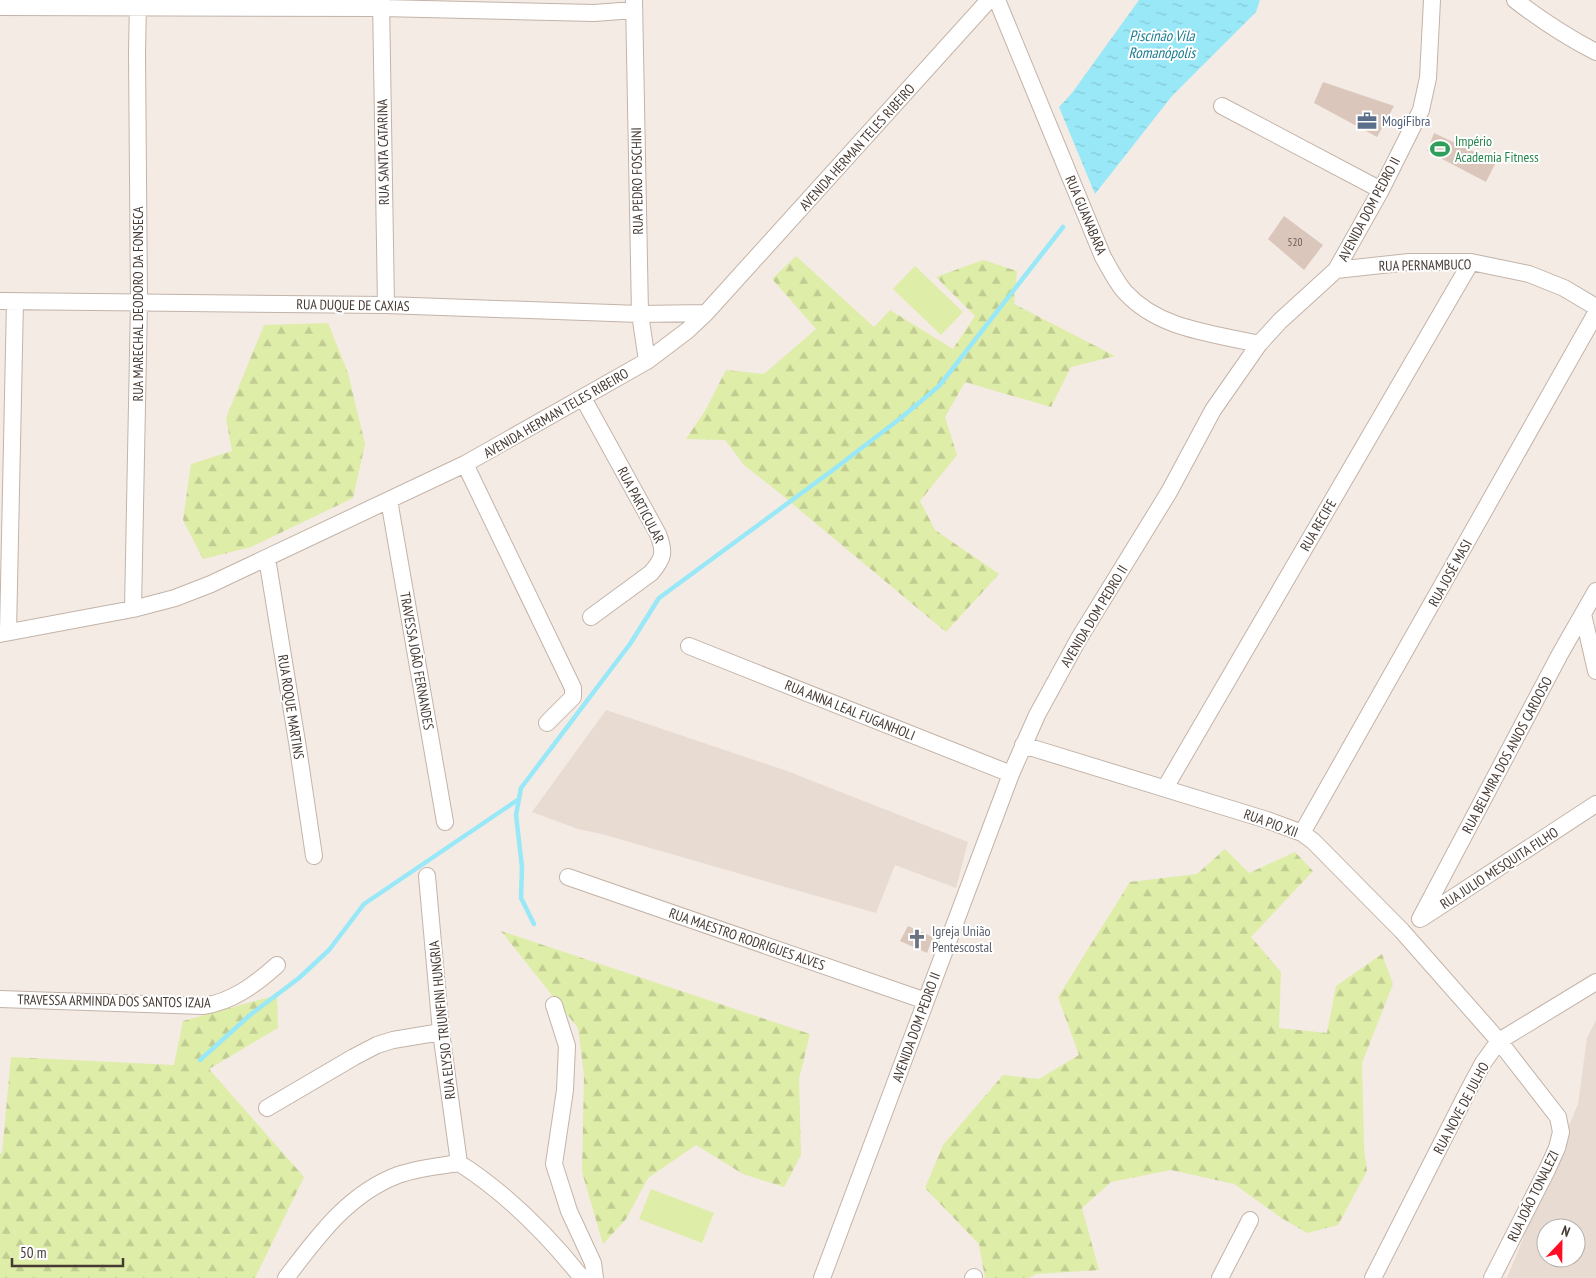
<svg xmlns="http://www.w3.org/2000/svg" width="1596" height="1278" font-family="'PT Sans Narrow',sans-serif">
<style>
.residential{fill:#e8dbd1;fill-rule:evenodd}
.green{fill:#deeda8}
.forest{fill:url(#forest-firs)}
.water{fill:url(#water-ripples)}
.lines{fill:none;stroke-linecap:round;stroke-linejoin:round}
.stream{stroke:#99e8f8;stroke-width:4.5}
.building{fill:#dac6bb}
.street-casing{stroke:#c3b3a8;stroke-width:18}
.street{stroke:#fff;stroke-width:16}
.labels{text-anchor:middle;stroke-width:4;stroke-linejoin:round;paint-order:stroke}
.number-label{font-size:11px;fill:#6b5d55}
.service-label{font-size:14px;fill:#4e5e75;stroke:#fff;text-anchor:start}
.leisure-label{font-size:14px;fill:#27864d;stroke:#fff;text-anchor:start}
.street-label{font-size:14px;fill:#463a33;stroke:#fff}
.worship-label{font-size:14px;fill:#5b616d;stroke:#fff;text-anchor:start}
.water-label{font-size:15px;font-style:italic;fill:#1d7d92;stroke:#fff}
</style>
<defs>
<pattern id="forest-firs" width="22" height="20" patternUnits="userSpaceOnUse" patternTransform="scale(1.25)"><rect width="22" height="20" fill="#deeda8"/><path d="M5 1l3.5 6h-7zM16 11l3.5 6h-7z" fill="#c0cc91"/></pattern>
<pattern id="water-ripples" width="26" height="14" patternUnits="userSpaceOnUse" patternTransform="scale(1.25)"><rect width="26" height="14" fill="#99e8f8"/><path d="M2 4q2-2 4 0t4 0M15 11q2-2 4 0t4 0" fill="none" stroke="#85c8d5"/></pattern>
</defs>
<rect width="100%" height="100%" fill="#f4ebe4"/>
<!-- residential -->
<path class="residential" d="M 606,710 L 787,771 L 968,842 L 956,888 L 895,865 L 876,913 L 602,834 L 578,829 L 532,812 Z
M 1596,1020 L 1596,1278 L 1507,1278 L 1578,1104 L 1587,1038 ZM 1546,1228 L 1576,1228 L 1576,1258 L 1546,1258 Z"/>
<!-- green -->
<path class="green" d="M 915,266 L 963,312 L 941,335 L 893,289 Z
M 651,1189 L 714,1213 L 702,1243 L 639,1219 Z"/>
<!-- forest -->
<path class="forest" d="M 796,256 L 874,327 L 890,310 L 953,349 L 975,316 L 936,277 L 983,260 L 1017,271 L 1014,304 L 1115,356 L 1071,367 L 1051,407 L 965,382 L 945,417 L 957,455 L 920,501 L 935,530 L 999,574 L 946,632 L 777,491 L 744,465 L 725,440 L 686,439 L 705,411 L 726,370 L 764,374 L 816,329 L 772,279 Z
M 328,323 L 348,373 L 365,444 L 353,498 L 251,547 L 203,559 L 183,520 L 191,464 L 232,451 L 226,418 L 264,325 Z
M 1225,849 L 1249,873 L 1295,852 L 1313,871 L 1251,937 L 1281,972 L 1279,1028 L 1327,1033 L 1336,986 L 1382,954 L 1393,984 L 1362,1063 L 1364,1149 L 1367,1171 L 1338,1225 L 1307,1233 L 1280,1217 L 1234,1184 L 1171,1170 L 1111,1182 L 1082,1208 L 1099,1270 L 1036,1274 L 1029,1278 L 985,1278 L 979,1244 L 925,1188 L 943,1145 L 1003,1075 L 1039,1079 L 1079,1055 L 1058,997 L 1130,882 L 1197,874 Z
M 501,931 L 810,1034 L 799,1079 L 801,1155 L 784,1187 L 743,1174 L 696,1145 L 648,1178 L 626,1219 L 603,1244 L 582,1172 L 584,1075 L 578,1028 Z
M 277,995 L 278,1028 L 209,1069 L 304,1177 L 255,1278 L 0,1278 L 0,1154 L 2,1153 L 11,1057 L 174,1065 L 183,1021 Z"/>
<!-- water -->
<path class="water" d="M 1139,0 L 1260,0 L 1256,12 L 1172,96 L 1095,194 L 1059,107 L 1072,93 Z"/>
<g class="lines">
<!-- stream -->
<path class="stream" d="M 534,924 L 521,898 L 522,867 L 516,815 L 521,788 L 630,644 L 659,598 L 837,467 L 902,417 L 939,386 L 1063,227
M 200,1060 L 250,1015 L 299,978 L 329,950 L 364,904 L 519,799"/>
</g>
<!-- building -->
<path class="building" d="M 1323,82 L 1394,106 L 1377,137 L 1314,103 Z
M 1434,133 L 1496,162 L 1486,182 L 1427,151 Z
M 1284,216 L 1323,245 L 1304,270 L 1268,239 Z
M 908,926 L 933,937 L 927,953 L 900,941 Z"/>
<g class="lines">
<defs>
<path id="street" d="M 381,0 L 386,305
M 634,0 L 640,314 L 647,361
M 997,0 L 1103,257 C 1110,269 1116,282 1125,292 C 1160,330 1212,333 1259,344
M 1515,0 C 1541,20 1567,37 1596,52
M 0,7 L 381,8 L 594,13 L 634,10
M 1222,106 L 1381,190
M 1336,270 L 1409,262 L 1471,262 L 1529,274 L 1564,288 L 1596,307
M 0,301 L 386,305 L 640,314 L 706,313
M 583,398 L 658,534 C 665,552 664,558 651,573 L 591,617
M 465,464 L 573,688 L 573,697 L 547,723
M 389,500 L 445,822
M 267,558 L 298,748 L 314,856
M 133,609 L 139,302 L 137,53 L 138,0
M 1583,614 L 1596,671
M 8,632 L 15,301
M 0,634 L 133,609 L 175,598 L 211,584 L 465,464 L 647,361 L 688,330 L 706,313 L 989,0
M 689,646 L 1011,774
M 1023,745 L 1267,820 L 1302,833 L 1313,841 L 1402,931 L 1499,1041 L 1558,1117 L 1561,1132 L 1557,1148 L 1547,1170 L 1492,1278
M 1165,788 L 1471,262
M 1302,833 L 1596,313
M 427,876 L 441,1032 L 459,1163
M 568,877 L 926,1001
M 1422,918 L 1596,804
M 1420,919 L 1560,654 L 1596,591
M 0,999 L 203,1006 C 232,1002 256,984 277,965
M 554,1005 L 567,1046 L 565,1090 L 554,1164 L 569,1211 L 593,1263 L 595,1278
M 267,1108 L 354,1057 L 377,1045 L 393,1040 L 441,1032
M 286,1278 C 318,1236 348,1194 398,1175 C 418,1168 439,1166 459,1163 C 506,1193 547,1234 582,1278
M 822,1278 L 1011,774 L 1037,715 L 1078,640 L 1169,492 L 1213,410 L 1259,344 L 1280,321 L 1336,270 L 1381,190 L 1421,110 L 1428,78 L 1432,0
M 973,1278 L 974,1277
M 1220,1278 L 1250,1220
M 1373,1278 L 1468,1091 L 1483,1063 L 1499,1041 L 1596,982"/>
</defs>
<!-- street casing -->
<use href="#street" class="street-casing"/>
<!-- street -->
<use href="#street" class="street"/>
</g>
<!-- icons -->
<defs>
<symbol id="office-bare" viewBox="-9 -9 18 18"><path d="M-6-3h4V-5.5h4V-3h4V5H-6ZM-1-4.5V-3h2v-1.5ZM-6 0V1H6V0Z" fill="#5c6f8a" stroke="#fff" stroke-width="2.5" paint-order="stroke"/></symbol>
<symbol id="stadium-bare" viewBox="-9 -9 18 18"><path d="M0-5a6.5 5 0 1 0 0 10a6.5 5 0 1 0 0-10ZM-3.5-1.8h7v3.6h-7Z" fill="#2e9e5b" stroke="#fff" stroke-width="2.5" paint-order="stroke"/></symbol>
<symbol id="church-bare" viewBox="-9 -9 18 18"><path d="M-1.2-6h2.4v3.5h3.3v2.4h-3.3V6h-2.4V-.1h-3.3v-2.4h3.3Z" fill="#6b7280" stroke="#fff" stroke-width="2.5" paint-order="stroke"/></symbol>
</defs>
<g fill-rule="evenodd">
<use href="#office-bare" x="1353" y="107" width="28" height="28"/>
<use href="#stadium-bare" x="1426" y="135" width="28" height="28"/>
<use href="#church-bare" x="903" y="925" width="28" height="28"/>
</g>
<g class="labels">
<!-- number labels -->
<g class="number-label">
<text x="1295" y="246">520</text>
</g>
<!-- service labels -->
<g class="service-label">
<text x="1382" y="126">MogiFibra</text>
</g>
<!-- leisure labels -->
<g class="leisure-label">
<text x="1455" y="146">Império<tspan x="1455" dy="16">Academia Fitness</tspan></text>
</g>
<!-- street labels -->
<g class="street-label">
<text transform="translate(857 147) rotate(-48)" y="5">AVENIDA HERMAN TELES RIBEIRO</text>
<text transform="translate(383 152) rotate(-91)" y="5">RUA SANTA CATARINA</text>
<text transform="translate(637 181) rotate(-91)" y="5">RUA PEDRO FOSCHINI</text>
<text transform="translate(1369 209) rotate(-62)" y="5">AVENIDA DOM PEDRO II</text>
<text transform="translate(1086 215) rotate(67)" y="5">RUA GUANABARA</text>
<text transform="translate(1425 265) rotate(-1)" y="5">RUA PERNAMBUCO</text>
<text transform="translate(138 304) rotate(-90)" y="5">RUA MARECHAL DEODORO DA FONSECA</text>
<text transform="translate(353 305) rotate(1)" y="5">RUA DUQUE DE CAXIAS</text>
<text transform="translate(556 413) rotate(-30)" y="5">AVENIDA HERMAN TELES RIBEIRO</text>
<text transform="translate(641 505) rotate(62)" y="5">RUA PARTICULAR</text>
<text transform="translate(1318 525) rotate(-60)" y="5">RUA RECIFE</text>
<text transform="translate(1450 573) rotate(-61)" y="5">RUA JOSÉ MASI</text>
<text transform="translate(1094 616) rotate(-59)" y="5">AVENIDA DOM PEDRO II</text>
<text transform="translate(417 661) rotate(80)" y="5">TRAVESSA JOÃO FERNANDES</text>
<text transform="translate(291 707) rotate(81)" y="5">RUA ROQUE MARTINS</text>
<text transform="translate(850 710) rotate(22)" y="5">RUA ANNA LEAL FUGANHOLI</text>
<text transform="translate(1507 755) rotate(-62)" y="5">RUA BELMIRA DOS ANJOS CARDOSO</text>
<text transform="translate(1271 823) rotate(20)" y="5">RUA PIO XII</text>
<text transform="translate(1499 868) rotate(-33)" y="5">RUA JULIO MESQUITA FILHO</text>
<text transform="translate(747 939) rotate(19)" y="5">RUA MAESTRO RODRIGUES ALVES</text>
<text transform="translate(114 1001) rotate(1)" y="5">TRAVESSA ARMINDA DOS SANTOS IZAJA</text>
<text transform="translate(442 1020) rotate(-96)" y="5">RUA ELYSIO TRIUNFINI HUNGRIA</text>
<text transform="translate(916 1027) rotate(-70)" y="5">AVENIDA DOM PEDRO II</text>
<text transform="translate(1461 1108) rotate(-62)" y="5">RUA NOVE DE JULHO</text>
<text transform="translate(1533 1196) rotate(-64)" y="5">RUA JOÃO TONALEZI</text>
</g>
<!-- worship labels -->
<g class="worship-label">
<text x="932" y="936">Igreja União<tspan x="932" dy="16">Pentescostal</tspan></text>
</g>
<!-- water labels -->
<g class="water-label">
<text x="1162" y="41">Piscinão Vila<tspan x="1162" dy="17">Romanópolis</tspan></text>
</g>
</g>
<!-- north arrow -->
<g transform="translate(1561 1243) rotate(22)"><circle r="24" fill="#ffffff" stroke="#b5b0ad"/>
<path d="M0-4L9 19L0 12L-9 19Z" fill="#ff0f26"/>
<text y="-8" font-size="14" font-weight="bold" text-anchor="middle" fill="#463a33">N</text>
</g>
<!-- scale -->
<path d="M12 1258v8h111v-8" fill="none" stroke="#463a33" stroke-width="2.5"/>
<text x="20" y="1258" font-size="15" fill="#463a33" stroke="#ffffff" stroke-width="4" paint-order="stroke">50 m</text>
</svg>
